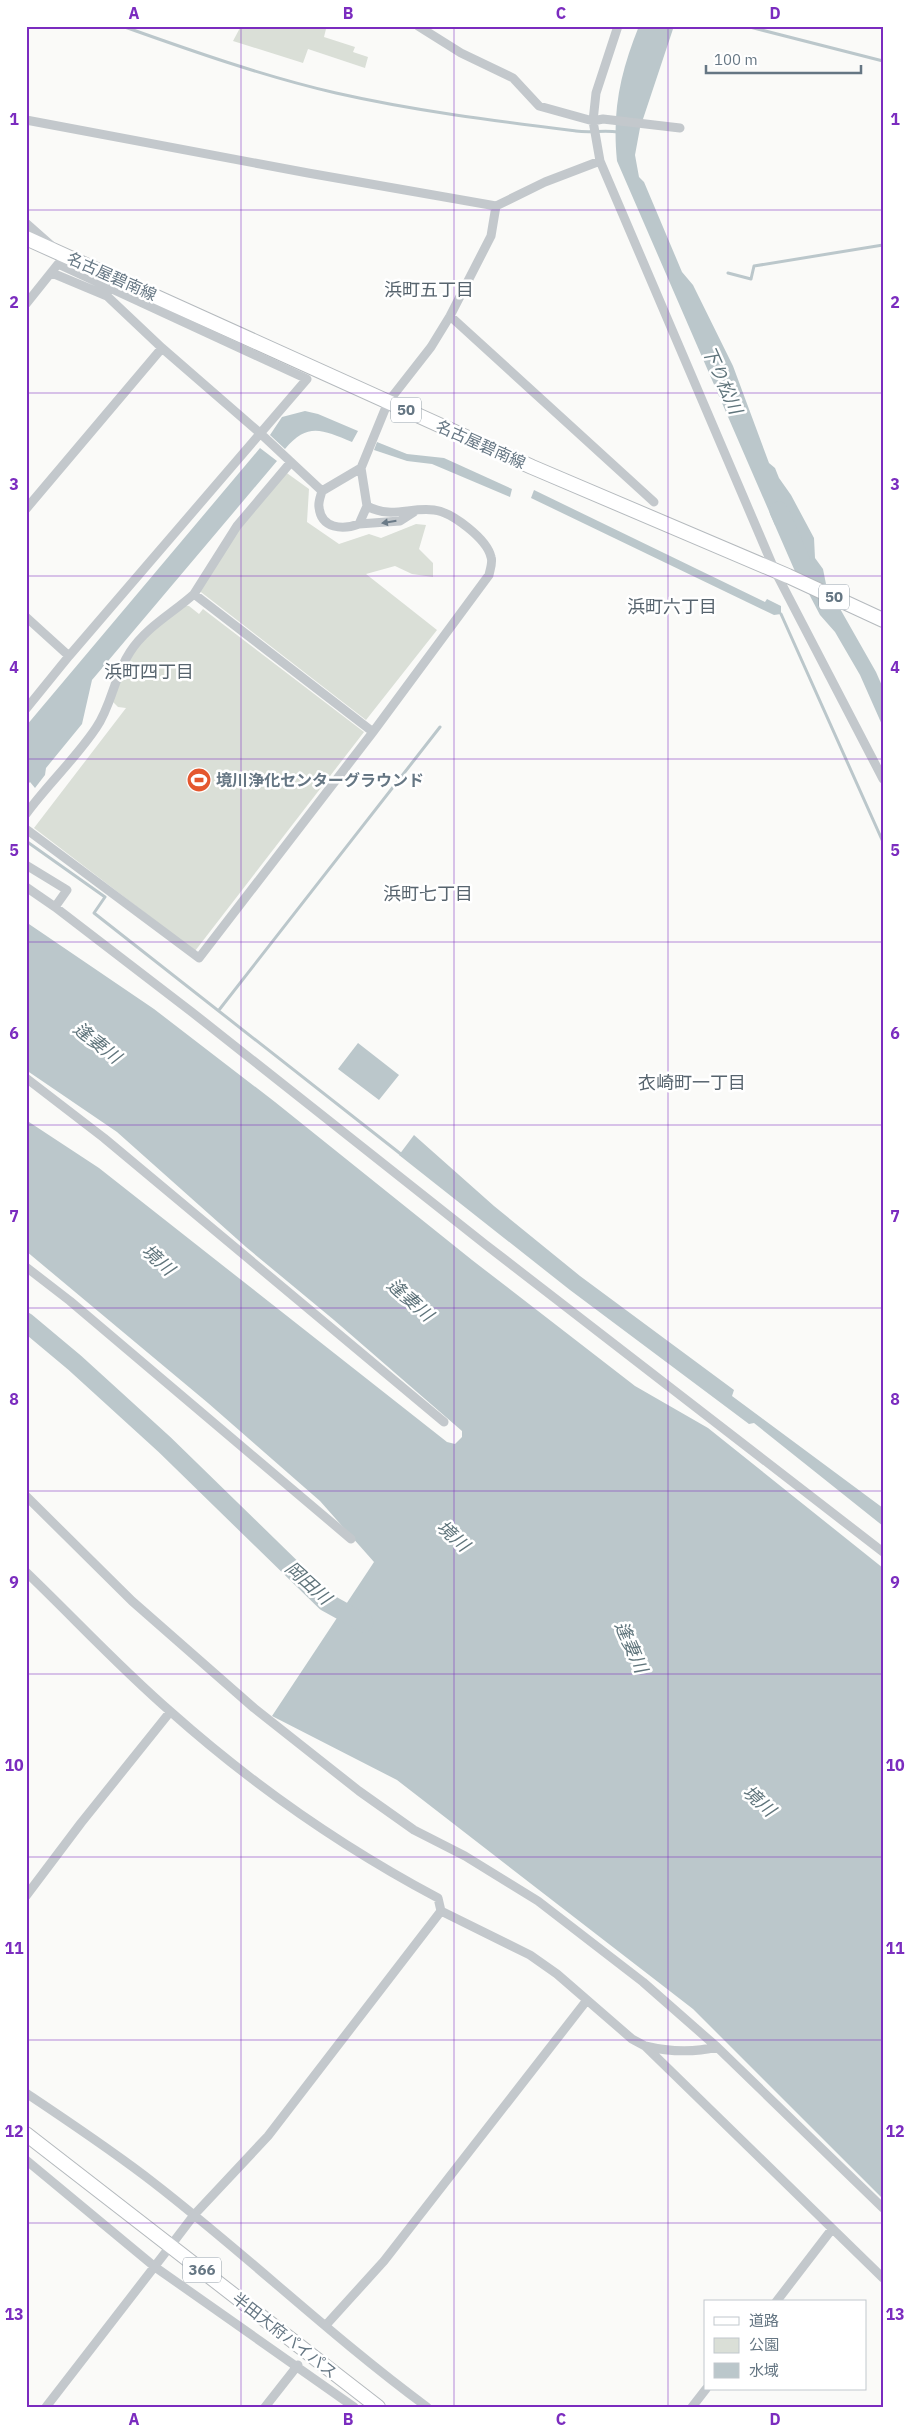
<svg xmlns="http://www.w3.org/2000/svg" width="909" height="2433" font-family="'IBM Plex Sans','Noto Sans JP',sans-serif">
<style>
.green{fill:#dadfd7}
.water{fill:#bbc7cb}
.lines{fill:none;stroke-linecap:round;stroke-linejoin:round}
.stream{stroke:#bbc7cb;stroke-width:3}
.river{stroke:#bbc7cb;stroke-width:19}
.primary-casing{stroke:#b5babe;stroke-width:16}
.trunk-casing{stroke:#b4b9bd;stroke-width:16}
.minor{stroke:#c3c8cc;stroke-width:9}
.primary{stroke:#fff;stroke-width:14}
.trunk{stroke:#fff;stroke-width:14}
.oneway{fill:#6a7a87}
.grid{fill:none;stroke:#7b2cbf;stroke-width:1;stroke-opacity:0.55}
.labels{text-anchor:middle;stroke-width:5;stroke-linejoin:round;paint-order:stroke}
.shield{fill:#fff;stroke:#939fa8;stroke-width:1}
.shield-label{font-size:15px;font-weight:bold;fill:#657683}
.street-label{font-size:16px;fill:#657683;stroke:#fff}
.poi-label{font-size:16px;font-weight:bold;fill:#657683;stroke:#fff;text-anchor:start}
.neighbourhood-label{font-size:18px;fill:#57646e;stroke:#fff}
.water-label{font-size:18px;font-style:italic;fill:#60757c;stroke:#fff}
.neatline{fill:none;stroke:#7b2cbf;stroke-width:2}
.grid-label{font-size:16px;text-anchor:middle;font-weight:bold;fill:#7b2cbf}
</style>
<rect width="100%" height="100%" fill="#fafaf8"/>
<!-- green -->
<path class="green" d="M 241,26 L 317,26 L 326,29 L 324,37 L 355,47 L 353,52 L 368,57 L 365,68 L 308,49 L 303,63 L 233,41 Z
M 284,471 L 309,489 L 307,522 L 339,544 L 369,534 L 381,538 L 416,524 L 426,525 L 419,549 L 433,563 L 433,577 L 412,574 L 395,566 L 366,574 L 437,630 L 366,720 L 197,589 L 237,526 Z
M 182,605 L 189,606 L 199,614 L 203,609 L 364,732 L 195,951 L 34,828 L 126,708 L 118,707 L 110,699 L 130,652 Z"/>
<!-- water -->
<path class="water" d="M 639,26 L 674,26 L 640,128 L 635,155 L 639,177 L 644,182 L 682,272 L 693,285 L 733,366 L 769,463 L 775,468 L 779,478 L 791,495 L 814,538 L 815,558 L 823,569 L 826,584 L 876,672 L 883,688 L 883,727 L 860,675 L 835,632 L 820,615 L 809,594 L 800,568 L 799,546 L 793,536 L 775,525 L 617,161 C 612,111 620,73 639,26 Z
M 305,411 L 318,414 L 358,431 L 352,442 C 322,430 308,422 285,449 L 270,435 L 282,417 Z
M 377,442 L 407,454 L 444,458 L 512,489 L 510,497 L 432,464 L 407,461 L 374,450 Z
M 260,448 L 277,461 L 92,680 L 82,724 L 46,768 L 45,775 L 35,788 L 30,782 L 26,786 L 26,726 Z
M 534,490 L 765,602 L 767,599 L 781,606 L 781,614 L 774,615 L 531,498 Z
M 26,922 L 154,1009 L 275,1102 L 472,1260 L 635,1386 L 708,1428 L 883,1568 L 883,2199 L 693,2009 L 397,1780 L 272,1716 L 374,1562 L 320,1501 L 208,1403 L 26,1251 L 26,1120 L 99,1168 L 447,1442 L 455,1444 L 462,1437 L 462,1431 L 334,1320 L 246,1247 L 117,1132 L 26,1070 Z
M 358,1043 L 399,1075 L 379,1100 L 338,1069 Z
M 414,1135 L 494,1206 L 580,1276 L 734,1390 L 732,1396 L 883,1508 L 883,1526 L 754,1423 L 749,1424 L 570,1290 L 399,1155 Z"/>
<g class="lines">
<!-- stream -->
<path class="stream" d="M 122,26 C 192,51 263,76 336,93 C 415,111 496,121 576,131 C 590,133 604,130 618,132
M 746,26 L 883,61
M 728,273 L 751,279 L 754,266 L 883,245
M 781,614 L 883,842
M 26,841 L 105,897 L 94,913 L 402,1155
M 219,1010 L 440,727"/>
<!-- river -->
<path class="river" d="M 779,511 L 810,582
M 26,1322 L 75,1363 L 165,1445 L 326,1602 L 364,1623"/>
<defs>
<path id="primary" d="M 26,238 L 532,467 L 788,576 L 883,620"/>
<path id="trunk" d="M 26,2134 L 378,2407"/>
</defs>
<!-- primary casing -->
<use href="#primary" class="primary-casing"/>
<!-- trunk casing -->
<use href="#trunk" class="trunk-casing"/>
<!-- minor -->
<path class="minor" d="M 418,26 L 461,53 L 513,78 L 539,106 L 593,121 L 603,119 L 680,128
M 618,26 L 596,93 L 593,121 L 600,161 L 775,571 L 883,779
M 26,120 L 308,173 L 496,206 L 545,182 L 600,161
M 26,223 L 52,246
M 52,273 L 107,296 L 162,348 L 261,434 L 322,491 C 321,495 318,502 319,507 C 321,529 343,530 359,524 L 367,506 L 361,468 L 388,402 L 431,347 L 450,316 L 491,236 L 496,206
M 26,304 L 58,264 L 307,379 L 69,656 L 26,617
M 450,316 L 654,502
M 291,462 L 237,526 L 194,594 L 373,732
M 322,491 L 361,468
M 26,509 L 162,348
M 359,524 L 400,521 L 414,512
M 26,709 L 69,656
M 26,814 C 48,784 76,758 96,728 C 112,705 114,676 130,652 C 146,627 173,613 194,594
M 26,829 L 199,958 L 373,732 L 489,575 C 490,570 493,562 491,557 C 487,539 452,512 434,510 C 409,507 391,519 367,506
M 26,865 L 67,890 L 55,907
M 26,887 L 55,907 L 193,1013 L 486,1245 L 883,1552
M 26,1078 L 104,1138 L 444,1422
M 26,1267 L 70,1301 L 351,1539
M 26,1496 L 132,1601 L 254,1708 L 359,1791 L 414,1830 L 465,1856 L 538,1901 L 643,1982 L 717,2047 L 883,2208
M 26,1572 C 74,1618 120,1668 171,1712 C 252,1784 342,1847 438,1898 L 441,1911
M 26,1896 L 81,1823 L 170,1712
M 441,1911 L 530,1955 L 557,1974 L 632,2039 L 645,2046 L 883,2278
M 645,2046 C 670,2052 692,2053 717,2047
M 26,2093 C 69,2122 113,2151 154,2183 C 247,2255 332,2337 427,2407
M 26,2160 L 155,2267 L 354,2407
M 175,2240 L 194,2215 L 268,2136 L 441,1911
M 776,2302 L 832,2229
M 326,2325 L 384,2261 L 587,2000
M 46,2407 L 165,2253
M 265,2407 L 298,2365
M 692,2407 L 706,2389"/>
<!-- primary -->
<use href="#primary" class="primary"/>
<!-- trunk -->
<use href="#trunk" class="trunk"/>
</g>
<!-- one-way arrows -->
<defs><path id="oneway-solid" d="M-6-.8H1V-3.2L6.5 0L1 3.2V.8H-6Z" transform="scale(1.25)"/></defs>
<use class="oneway" href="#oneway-solid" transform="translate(389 522) rotate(171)"/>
<!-- grid -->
<path class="grid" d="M 241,26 L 241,2407M 454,26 L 454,2407M 668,26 L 668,2407M 26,210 L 883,210M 26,393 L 883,393M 26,576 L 883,576M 26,759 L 883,759M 26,942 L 883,942M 26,1125 L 883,1125M 26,1308 L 883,1308M 26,1491 L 883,1491M 26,1674 L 883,1674M 26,1857 L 883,1857M 26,2040 L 883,2040M 26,2223 L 883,2223"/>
<!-- icons -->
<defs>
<symbol id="stadium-disc" viewBox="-11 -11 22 22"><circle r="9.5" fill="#e4572e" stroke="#fff"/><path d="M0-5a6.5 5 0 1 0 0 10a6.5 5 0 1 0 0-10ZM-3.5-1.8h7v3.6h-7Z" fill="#fff"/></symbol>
</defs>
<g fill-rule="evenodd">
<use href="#stadium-disc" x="185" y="766" width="28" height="28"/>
</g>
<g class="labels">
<!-- shield labels -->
<g class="shield">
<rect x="391" y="397.5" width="30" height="25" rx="4"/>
<rect x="819" y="584.5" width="30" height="25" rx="4"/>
<rect x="183" y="2257.5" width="38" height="25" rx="4"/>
</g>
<g class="shield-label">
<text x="406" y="415">50</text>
<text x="834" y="602">50</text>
<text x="202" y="2275">366</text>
</g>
<!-- street labels -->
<g class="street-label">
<text transform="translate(112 276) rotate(24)" y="6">名古屋碧南線</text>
<text transform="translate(481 444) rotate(24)" y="6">名古屋碧南線</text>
<text transform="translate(285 2335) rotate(38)" y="6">半田大府パイパス</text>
</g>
<!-- poi labels -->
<g class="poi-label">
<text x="216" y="786">境川浄化センターグラウンド</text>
</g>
<!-- neighbourhood labels -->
<g class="neighbourhood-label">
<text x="429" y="296">浜町五丁目</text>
<text x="672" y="613">浜町六丁目</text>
<text x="149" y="678">浜町四丁目</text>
<text x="428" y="900">浜町七丁目</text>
<text x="692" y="1089">衣崎町一丁目</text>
</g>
<!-- water labels -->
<g class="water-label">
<text transform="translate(722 380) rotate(66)" y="6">下り松川</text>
<text transform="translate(97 1043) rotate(38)" y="6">逢妻川</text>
<text transform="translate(158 1260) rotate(42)" y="6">境川</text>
<text transform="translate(410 1300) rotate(41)" y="6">逢妻川</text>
<text transform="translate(453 1536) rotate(42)" y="6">境川</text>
<text transform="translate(308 1583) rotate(42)" y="6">岡田川</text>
<text transform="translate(631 1647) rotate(66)" y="6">逢妻川</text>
<text transform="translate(759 1801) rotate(42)" y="6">境川</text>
</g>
</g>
<!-- border -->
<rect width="909" height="2433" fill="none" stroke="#ffffff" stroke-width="55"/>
<!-- legend -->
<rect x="704" y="2300" width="162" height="90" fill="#ffffff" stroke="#c1c8cd"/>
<rect x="714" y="2317" width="25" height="8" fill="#ffffff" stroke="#c1c8cd"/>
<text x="749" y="2326" font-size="15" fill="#657683">道路</text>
<rect x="714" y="2338" width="25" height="15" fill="#dadfd7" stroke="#c1c8cd"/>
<text x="749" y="2350" font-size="15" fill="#657683">公園</text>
<rect x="714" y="2363" width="25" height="15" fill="#bbc7cb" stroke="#c1c8cd"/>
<text x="749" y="2376" font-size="15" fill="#657683">水域</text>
<!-- scale -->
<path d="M706 65v8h155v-8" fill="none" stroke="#657683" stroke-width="2.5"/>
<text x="714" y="65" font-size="15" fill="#657683" stroke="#ffffff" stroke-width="4" paint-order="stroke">100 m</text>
<rect x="28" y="28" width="854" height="2378" class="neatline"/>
<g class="grid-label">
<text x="134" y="19">A</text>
<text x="348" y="19">B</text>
<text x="561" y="19">C</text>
<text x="775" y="19">D</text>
<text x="14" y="125">1</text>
<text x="895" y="125">1</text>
<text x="14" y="308">2</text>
<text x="895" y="308">2</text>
<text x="14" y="490">3</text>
<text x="895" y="490">3</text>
<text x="14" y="673">4</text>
<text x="895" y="673">4</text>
<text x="14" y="856">5</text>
<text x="895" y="856">5</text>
<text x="14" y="1039">6</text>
<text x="895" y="1039">6</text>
<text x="14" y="1222">7</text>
<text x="895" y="1222">7</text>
<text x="14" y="1405">8</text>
<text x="895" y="1405">8</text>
<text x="14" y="1588">9</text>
<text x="895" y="1588">9</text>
<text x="14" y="1771">10</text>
<text x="895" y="1771">10</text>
<text x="14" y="1954">11</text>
<text x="895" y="1954">11</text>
<text x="14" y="2137">12</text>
<text x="895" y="2137">12</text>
<text x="14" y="2320">13</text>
<text x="895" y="2320">13</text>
<text x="134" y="2425">A</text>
<text x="348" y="2425">B</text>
<text x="561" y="2425">C</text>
<text x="775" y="2425">D</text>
</g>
</svg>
